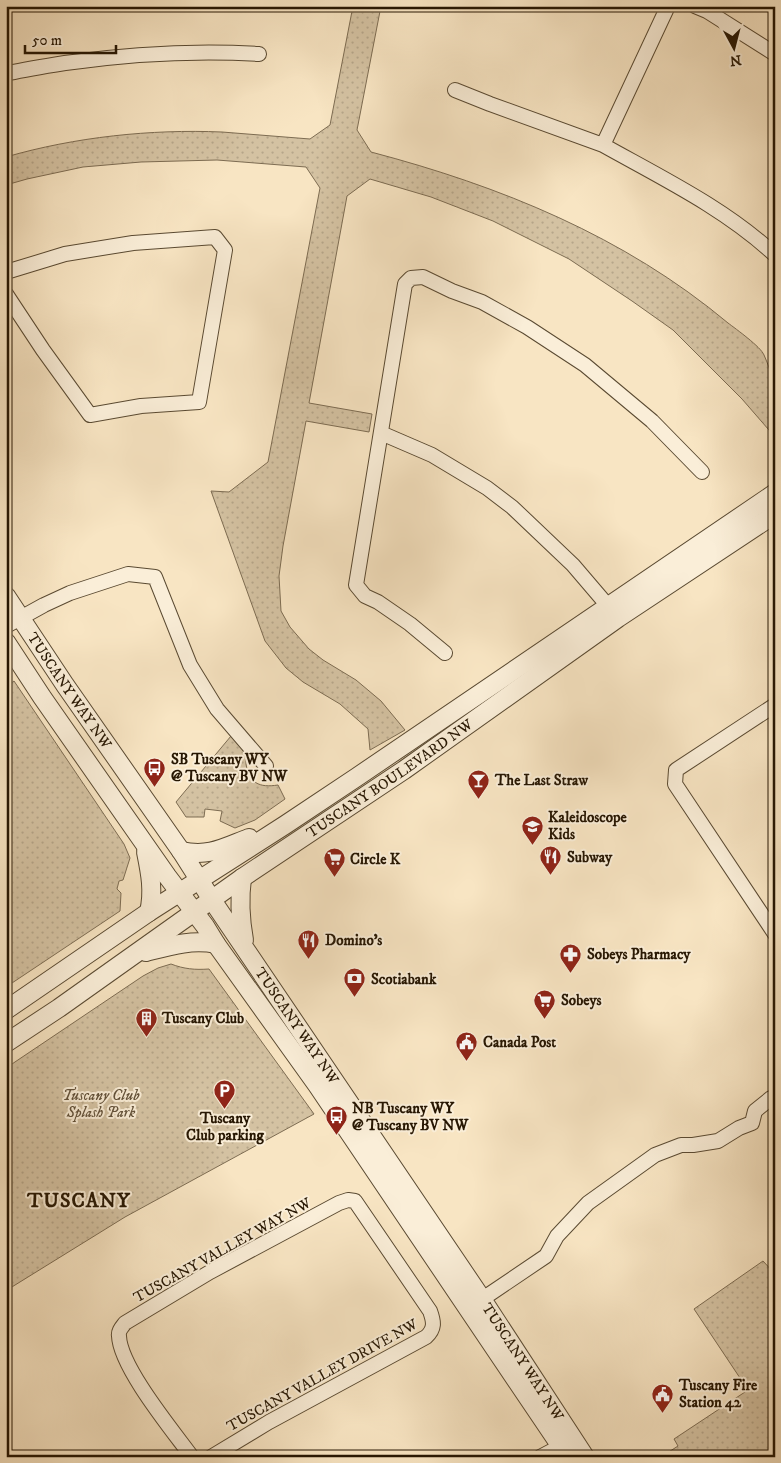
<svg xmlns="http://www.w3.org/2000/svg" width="781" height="1463" font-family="'IM FELL DW Pica',serif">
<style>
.park{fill:url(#park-dots);stroke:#7d6c52}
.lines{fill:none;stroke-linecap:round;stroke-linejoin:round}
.minor-casing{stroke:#5a4a32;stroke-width:16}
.tertiary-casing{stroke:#5a4a32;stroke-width:20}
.minor{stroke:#faeed8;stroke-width:14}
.tertiary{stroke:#faeed8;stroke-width:18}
.labels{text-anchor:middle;stroke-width:4;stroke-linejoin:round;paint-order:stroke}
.street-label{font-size:15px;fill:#261602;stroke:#faeed8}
.poi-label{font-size:15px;font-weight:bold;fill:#261602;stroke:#faeed8;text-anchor:start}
.park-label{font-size:15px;font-style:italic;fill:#63523a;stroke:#faeed8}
.district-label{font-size:20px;font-weight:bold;letter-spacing:1px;fill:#261602;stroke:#faeed8}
</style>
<defs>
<pattern id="park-dots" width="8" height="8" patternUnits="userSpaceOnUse" patternTransform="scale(1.25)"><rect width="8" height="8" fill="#d4c2a2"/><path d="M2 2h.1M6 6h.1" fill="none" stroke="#b6a68a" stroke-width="1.8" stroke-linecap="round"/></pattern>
</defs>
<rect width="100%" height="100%" fill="#f8e5c3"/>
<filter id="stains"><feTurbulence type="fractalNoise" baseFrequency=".004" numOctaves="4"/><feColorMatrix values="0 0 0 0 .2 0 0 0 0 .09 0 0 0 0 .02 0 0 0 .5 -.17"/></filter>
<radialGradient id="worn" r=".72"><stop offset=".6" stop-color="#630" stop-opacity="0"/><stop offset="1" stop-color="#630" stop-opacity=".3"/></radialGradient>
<!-- park -->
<path class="park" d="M 353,6 L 381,6 L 357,130 L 371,152 C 500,186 624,236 728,323 C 736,329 761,347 764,355 C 768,364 772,375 774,384 C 777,396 775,423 775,437 L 742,399 L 673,330 L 632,301 L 569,259 L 493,221 L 431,197 L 370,179 L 347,196 L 309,403 L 372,414 L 369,432 L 306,421 L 283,546 L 279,576 L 281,611 L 290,627 L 309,649 L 323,660 L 356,680 L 381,701 L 405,730 L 370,750 L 368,729 L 340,704 L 303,682 L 286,668 L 265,641 L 211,491 L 229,492 L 268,462 L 320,188 L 306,167 L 217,160 L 141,162 L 83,167 L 27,179 L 6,185 L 6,157 C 75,137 151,129 222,132 C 251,134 281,137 310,139 L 330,125 Z
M 14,681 L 124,844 L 130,858 L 123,880 L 119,881 L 117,889 L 121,893 L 120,911 L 6,987 L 6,687 Z
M 231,736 C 236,741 241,745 244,752 C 246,756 246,760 246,764 C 249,783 259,788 278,785 L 285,799 L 255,820 L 235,828 L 220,821 L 222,811 L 205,809 L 204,817 L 186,817 L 176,802 Z
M 171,964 C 184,969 195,970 209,969 L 314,1114 L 125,1217 L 7,1290 L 6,1068 L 143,976 L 158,968 Z
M 763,1261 L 775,1274 L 775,1457 L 661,1457 L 678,1446 L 674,1439 L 748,1390 L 694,1309 Z"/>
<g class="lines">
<defs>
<path id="minor" d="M 668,6 L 603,145 C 662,178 726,209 775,255
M 695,6 L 707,11 L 775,54
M 9,73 C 27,69 46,66 65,63 C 130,54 194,50 259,54
M 455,90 L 490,104 L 603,145
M 6,272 L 65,254 L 133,243 L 215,237 L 225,250 L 199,402 L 141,406 L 90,415 L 43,350 L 6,294
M 381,433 L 432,455 L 487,488 L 512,507 L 573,565 L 614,613
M 6,626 L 44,605 L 70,593 L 128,574 L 155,577 L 190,665 L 217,709 L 266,766
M 445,653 L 410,624 L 378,602 L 365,596 L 356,585 L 405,284 L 411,278 L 423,277 L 452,291 L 482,302 L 527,327 L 585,365 L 652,421 L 702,472
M 775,705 L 676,770 L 675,784 L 775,934
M 475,1304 L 546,1256 L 557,1236 L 588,1203 L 655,1155 L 681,1145 L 693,1145 L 718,1141 L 739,1128 L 752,1123 L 755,1111 L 771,1098
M 192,1457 C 173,1431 120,1367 119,1336 C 118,1331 122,1327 125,1323 L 210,1272 L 339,1203 L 348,1200 L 355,1201 L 430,1311 C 434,1322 435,1329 426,1337 L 269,1422 L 211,1457
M 540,1457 L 561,1446 L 569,1445"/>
<g id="tertiary">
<path id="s1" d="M 6,596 L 65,685 L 181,851 L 212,900 L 482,1299 L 585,1457"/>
<path d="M 6,642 L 42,697 L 167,876 L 205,926 L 216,944 L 317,1085 L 568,1457"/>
<path d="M 181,851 C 209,857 223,848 249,838"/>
<path d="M 146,852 C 150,872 154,891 149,912"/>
<path d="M 242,878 C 239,900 240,918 244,940"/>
<path d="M 146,952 C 169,946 192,939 216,944"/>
<path d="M 6,1010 L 149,912 L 285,825 L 357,777 L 775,493"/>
<path id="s2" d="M 6,1043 L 59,1008 L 242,878 L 404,770 L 618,618 L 775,514"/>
</g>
</defs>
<!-- minor casing -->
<use href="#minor" class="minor-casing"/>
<!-- tertiary casing -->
<use href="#tertiary" class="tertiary-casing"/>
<!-- minor -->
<use href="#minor" class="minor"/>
<!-- tertiary -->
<use href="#tertiary" class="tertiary"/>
</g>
<!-- icons -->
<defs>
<symbol id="bus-pin" viewBox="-11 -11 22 30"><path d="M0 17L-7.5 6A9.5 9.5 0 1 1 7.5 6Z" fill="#8f2418" stroke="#faeed8"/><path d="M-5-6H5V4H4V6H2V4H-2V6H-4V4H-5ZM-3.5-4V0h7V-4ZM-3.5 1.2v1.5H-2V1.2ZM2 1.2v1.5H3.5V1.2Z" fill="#fff"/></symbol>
<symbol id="bar-pin" viewBox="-11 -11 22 30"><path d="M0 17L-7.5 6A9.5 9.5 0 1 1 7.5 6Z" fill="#8f2418" stroke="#faeed8"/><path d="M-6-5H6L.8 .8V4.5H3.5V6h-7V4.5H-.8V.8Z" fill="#fff"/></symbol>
<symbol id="school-pin" viewBox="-11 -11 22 30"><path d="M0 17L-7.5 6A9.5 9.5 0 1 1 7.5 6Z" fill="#8f2418" stroke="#faeed8"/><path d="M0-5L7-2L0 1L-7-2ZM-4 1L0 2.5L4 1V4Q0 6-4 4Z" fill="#fff"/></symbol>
<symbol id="restaurant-pin" viewBox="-11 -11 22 30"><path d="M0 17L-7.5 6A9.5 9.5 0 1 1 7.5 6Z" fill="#8f2418" stroke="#faeed8"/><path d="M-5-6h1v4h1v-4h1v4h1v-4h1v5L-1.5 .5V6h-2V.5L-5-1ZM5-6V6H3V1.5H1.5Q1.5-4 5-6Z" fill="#fff"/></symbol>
<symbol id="supermarket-pin" viewBox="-11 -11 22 30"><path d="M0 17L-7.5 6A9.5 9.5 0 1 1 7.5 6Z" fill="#8f2418" stroke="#faeed8"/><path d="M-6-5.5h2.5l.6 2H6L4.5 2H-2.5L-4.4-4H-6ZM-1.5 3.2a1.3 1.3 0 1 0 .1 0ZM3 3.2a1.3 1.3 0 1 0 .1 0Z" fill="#fff"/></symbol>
<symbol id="pharmacy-pin" viewBox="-11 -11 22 30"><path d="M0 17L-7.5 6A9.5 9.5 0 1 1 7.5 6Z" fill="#8f2418" stroke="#faeed8"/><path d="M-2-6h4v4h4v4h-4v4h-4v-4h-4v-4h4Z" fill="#fff"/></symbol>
<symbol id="bank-pin" viewBox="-11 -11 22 30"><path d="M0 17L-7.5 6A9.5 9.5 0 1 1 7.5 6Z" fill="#8f2418" stroke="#faeed8"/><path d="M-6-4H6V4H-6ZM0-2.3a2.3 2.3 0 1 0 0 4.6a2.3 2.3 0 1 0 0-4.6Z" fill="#fff"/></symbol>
<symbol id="building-pin" viewBox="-11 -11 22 30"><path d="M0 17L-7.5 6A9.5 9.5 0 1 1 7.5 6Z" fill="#8f2418" stroke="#faeed8"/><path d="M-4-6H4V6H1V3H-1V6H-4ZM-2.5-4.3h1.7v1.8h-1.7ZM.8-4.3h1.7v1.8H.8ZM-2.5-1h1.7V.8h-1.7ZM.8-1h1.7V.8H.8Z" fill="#fff"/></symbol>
<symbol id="civic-pin" viewBox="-11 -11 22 30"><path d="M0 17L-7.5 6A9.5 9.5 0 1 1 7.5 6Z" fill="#8f2418" stroke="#faeed8"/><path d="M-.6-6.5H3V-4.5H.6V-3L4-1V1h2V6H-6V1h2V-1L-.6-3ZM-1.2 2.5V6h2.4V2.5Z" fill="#fff"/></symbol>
<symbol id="parking-pin" viewBox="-11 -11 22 30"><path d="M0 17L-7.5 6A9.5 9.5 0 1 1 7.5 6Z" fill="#8f2418" stroke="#faeed8"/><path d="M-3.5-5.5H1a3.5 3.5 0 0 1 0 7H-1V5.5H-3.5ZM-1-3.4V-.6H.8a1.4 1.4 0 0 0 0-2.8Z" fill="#fff"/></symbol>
</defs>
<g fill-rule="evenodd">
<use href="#bus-pin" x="142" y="756" width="25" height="34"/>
<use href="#bar-pin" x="466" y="768" width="25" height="34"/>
<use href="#school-pin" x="520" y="814" width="25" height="34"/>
<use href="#restaurant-pin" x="538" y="844" width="25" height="34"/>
<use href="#supermarket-pin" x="322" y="846" width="25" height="34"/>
<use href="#restaurant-pin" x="296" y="928" width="25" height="34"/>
<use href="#pharmacy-pin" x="558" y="942" width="25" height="34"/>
<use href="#bank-pin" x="342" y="966" width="25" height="34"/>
<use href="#supermarket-pin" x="532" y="988" width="25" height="34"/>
<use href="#building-pin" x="134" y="1006" width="25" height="34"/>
<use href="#civic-pin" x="454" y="1030" width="25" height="34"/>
<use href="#parking-pin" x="212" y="1078" width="25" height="34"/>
<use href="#bus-pin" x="324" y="1104" width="25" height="34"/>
<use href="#civic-pin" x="650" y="1382" width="25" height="34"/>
</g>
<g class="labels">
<!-- street labels -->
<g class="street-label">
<text dy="5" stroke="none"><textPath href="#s1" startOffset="114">TUSCANY WAY NW</textPath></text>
<text dy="5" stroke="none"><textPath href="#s2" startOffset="466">TUSCANY BOULEVARD NW</textPath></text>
<text dy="5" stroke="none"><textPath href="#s1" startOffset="519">TUSCANY WAY NW</textPath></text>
<text transform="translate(222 1250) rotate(-29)" y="5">TUSCANY VALLEY WAY NW</text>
<text dy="5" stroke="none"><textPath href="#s1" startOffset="924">TUSCANY WAY NW</textPath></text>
<text transform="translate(322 1375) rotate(-29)" y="5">TUSCANY VALLEY DRIVE NW</text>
</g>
<!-- poi labels -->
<g class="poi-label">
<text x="171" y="764">SB Tuscany WY<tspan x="171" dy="17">@ Tuscany BV NW</tspan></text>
<text x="495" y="785">The Last Straw</text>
<text x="548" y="822">Kaleidoscope<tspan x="548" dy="17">Kids</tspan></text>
<text x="567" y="862">Subway</text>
<text x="350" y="864">Circle K</text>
<text x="325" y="945">Domino's</text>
<text x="587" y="959">Sobeys Pharmacy</text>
<text x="371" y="984">Scotiabank</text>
<text x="561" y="1005">Sobeys</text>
<text x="162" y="1023">Tuscany Club</text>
<text x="483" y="1047">Canada Post</text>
<text x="352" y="1113">NB Tuscany WY<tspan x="352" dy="17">@ Tuscany BV NW</tspan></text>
<text x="225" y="1123" text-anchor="middle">Tuscany<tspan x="225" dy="17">Club parking</tspan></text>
<text x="679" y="1390">Tuscany Fire<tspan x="679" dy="17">Station 42</tspan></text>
</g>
<!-- park labels -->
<g class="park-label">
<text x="101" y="1100">Tuscany Club<tspan x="101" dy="17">Splash Park</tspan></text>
</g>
<!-- district labels -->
<g class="district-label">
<text x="79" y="1207">TUSCANY</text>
</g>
</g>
<!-- margin -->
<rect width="781" height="1463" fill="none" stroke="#f8e5c3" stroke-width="25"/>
<rect x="8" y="8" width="766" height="1448" fill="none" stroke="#261602" stroke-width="2.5"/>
<rect x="12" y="12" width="756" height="1438" fill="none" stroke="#261602"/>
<!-- north arrow -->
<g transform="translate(734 48) rotate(173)" stroke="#faeed8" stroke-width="4" paint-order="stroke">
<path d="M0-4L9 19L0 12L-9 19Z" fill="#261602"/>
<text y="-8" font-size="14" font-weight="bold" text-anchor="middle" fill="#261602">N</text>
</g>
<!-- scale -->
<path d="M25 45v8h91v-8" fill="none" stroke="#261602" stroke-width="2.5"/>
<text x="32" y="45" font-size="15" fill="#261602" stroke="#faeed8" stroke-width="4" paint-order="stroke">50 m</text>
<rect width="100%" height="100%" filter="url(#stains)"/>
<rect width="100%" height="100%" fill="url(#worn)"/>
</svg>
